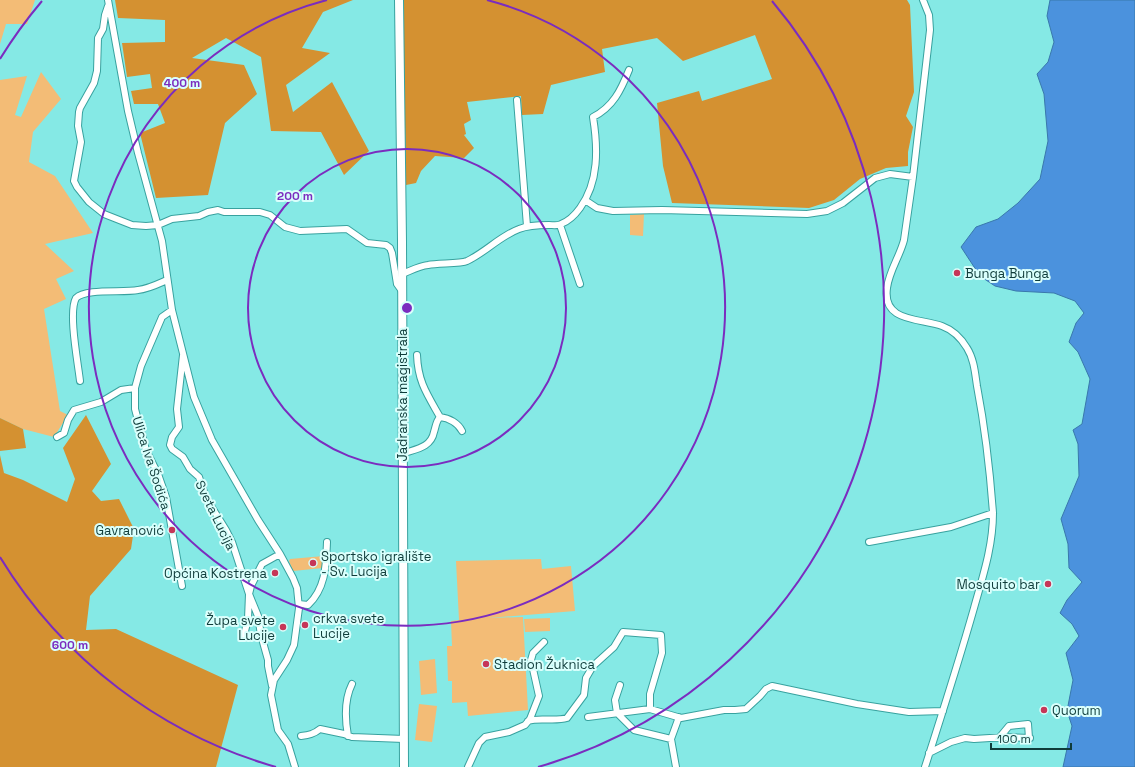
<svg xmlns="http://www.w3.org/2000/svg" width="1135" height="767" font-family="'Space Grotesk',sans-serif">
<style>
.green{fill:#f3bc76}
.forest{fill:#d49131}
.water{fill:#4b92dd;stroke:#3978ac}
.lines{fill:none;stroke-linecap:round;stroke-linejoin:round}
.minor-casing{stroke:#38a29f;stroke-width:8}
.major-casing{stroke:#38a29f;stroke-width:10}
.minor{stroke:#fff;stroke-width:6}
.major{stroke:#fff;stroke-width:8}
.ring{fill:none;stroke:#7b2cbf;stroke-width:2}
.poi-dot{fill:#c63658;stroke:#dafffc;stroke-width:1.5}
.labels{text-anchor:middle;stroke-width:4;stroke-linejoin:round;paint-order:stroke}
.poi-label{font-size:13px;fill:#0f3c3a;stroke:#dafffc;text-anchor:start}
.street-label{font-size:13px;fill:#0f3c3a;stroke:#dafffc}
.centre{fill:#7b2cbf;stroke:#dafffc;stroke-width:2}
.ring-label{font-size:12px;text-anchor:middle;font-weight:bold;fill:#7b2cbf;stroke:#dafffc;stroke-width:4;stroke-linejoin:round;paint-order:stroke}
</style>
<rect width="100%" height="100%" fill="#85e9e5"/>
<!-- green -->
<path class="green" d="M 0,0 L 35,0 L 27,24 L 6,24 L 0,44 Z
M 41,72 L 61,99 L 33,132 L 29,162 L 55,176 L 93,233 L 45,244 L 74,271 L 56,279 L 66,299 L 44,309 L 60,411 L 68,415 L 54,437 L 23,429 L 0,418 L 0,80 L 27,76 L 15,115 L 21,117 Z
M 644,214 L 643,236 L 630,235 L 630,215 Z
M 324,556 L 323,568 L 293,571 L 289,561 L 290,559 Z
M 541,559 L 542,569 L 571,566 L 575,611 L 488,618 L 523,617 L 528,710 L 468,716 L 467,702 L 452,703 L 452,681 L 448,681 L 447,646 L 452,646 L 451,621 L 459,620 L 456,561 Z
M 550,618 L 550,631 L 525,632 L 524,619 Z
M 435,659 L 437,693 L 421,695 L 419,661 Z
M 419,704 L 437,706 L 432,742 L 415,740 Z"/>
<!-- forest -->
<path class="forest" d="M 115,0 L 353,0 L 323,12 L 302,48 L 330,53 L 286,85 L 293,112 L 332,82 L 369,151 L 344,175 L 321,132 L 271,131 L 261,57 L 226,38 L 192,58 L 244,65 L 257,94 L 225,123 L 208,195 L 156,198 L 140,133 L 165,123 L 158,104 L 134,104 L 131,91 L 152,88 L 150,74 L 127,77 L 122,43 L 165,42 L 165,20 L 118,18 Z
M 403,0 L 907,0 L 910,5 L 914,92 L 906,116 L 913,127 L 908,152 L 908,166 L 886,168 L 860,179 L 834,200 L 809,208 L 672,203 L 663,166 L 657,103 L 699,91 L 702,101 L 772,79 L 755,35 L 683,61 L 657,38 L 602,49 L 605,72 L 551,85 L 543,114 L 522,115 L 521,96 L 467,102 L 471,120 L 464,124 L 466,134 L 464,135 L 474,148 L 464,158 L 435,156 L 421,171 L 416,183 L 406,185 Z
M 86,415 L 111,464 L 92,491 L 101,501 L 119,499 L 134,529 L 131,549 L 90,596 L 86,630 L 116,629 L 238,685 L 216,767 L 0,767 L 0,455 L 4,473 L 23,480 L 67,502 L 75,479 L 63,448 Z
M 0,418 L 23,429 L 26,448 L 0,451 Z"/>
<!-- water -->
<path class="water" d="M 1050,0 L 1135,0 L 1135,767 L 1063,767 L 1072,726 L 1067,711 L 1073,680 L 1066,653 L 1079,636 L 1072,624 L 1060,613 L 1067,600 L 1082,582 L 1069,568 L 1068,544 L 1061,519 L 1079,476 L 1078,444 L 1073,430 L 1082,424 L 1090,379 L 1078,352 L 1069,342 L 1076,323 L 1084,313 L 1075,301 L 1054,293 L 1016,291 L 995,286 L 980,276 L 961,247 L 976,227 L 998,219 L 1018,203 L 1040,179 L 1048,141 L 1044,94 L 1037,74 L 1048,62 L 1054,42 L 1047,16 Z"/>
<g class="lines">
<defs>
<path id="minor" d="M 108,0 L 128,111 L 138,153 L 162,241 L 172,310 L 194,397 L 212,440 L 258,520 L 280,554 L 293,578 L 297,588 L 299,608 L 294,645 L 287,660 L 274,680 L 271,695 L 278,730 L 288,744 L 295,767
M 923,0 L 929,15 L 930,30 L 913,177 L 904,240 C 900,256 889,271 887,288 C 882,323 921,318 942,326 C 953,330 961,338 967,348 C 974,359 975,373 977,386 C 985,428 990,471 993,513 C 993,546 983,576 974,608 C 959,661 942,714 925,767
M 108,6 L 105,15 L 103,29 L 98,38 L 97,71 L 94,83 L 80,108 L 79,112 L 78,126 L 81,142 L 74,181 L 77,187 L 89,202 L 104,214 L 132,225 L 146,226 L 158,225 L 172,219 L 199,216 L 208,212 L 218,210 L 224,212 L 260,212 L 270,215 L 285,227 L 300,231 L 347,229 L 367,243 L 386,245 L 390,248 L 392,253 L 397,284 L 402,291
M 517,100 L 527,226
M 585,200 L 597,208 L 613,211 L 662,210 L 807,214 L 827,211 L 843,203 L 875,178 L 890,174 L 913,177
M 560,225 L 580,284
M 402,274 C 410,271 419,266 428,265 C 438,263 460,264 467,261 C 486,252 500,236 519,229 C 529,225 539,225 549,225 C 553,225 558,226 561,224 C 569,221 575,215 580,208 C 599,182 598,148 593,117 C 613,107 621,90 629,70
M 172,310 L 162,317 L 141,366 L 135,388 L 135,409 L 146,450 L 158,474 L 166,497 L 182,586
M 183,355 L 177,409 L 179,427 L 172,437 L 170,445 L 172,449 L 183,457 L 190,469 L 199,477 L 206,498 L 226,530 L 232,542 L 249,594 L 258,616 L 261,635 L 268,660 L 268,666 L 272,686
M 417,355 C 418,382 427,394 440,417
M 80,381 C 78,363 68,312 76,298 C 86,288 123,293 138,290 C 148,289 158,284 167,280
M 57,437 L 64,433 L 68,420 L 74,410 L 101,402 L 121,390 L 135,388
M 402,454 C 415,449 431,448 434,432 C 436,426 436,421 440,417 C 449,418 458,423 462,431
M 869,542 L 951,527 L 993,513
M 299,604 L 308,605 C 326,588 326,565 327,542
M 244,635 L 248,619 L 249,594 L 251,586 L 262,564 L 280,554
M 620,685 L 615,700 L 617,713 L 634,730 L 671,739
M 588,717 L 650,709
M 528,721 C 540,717 554,722 567,718 L 584,695 L 586,678 L 593,666 L 614,647 L 623,632 L 661,635 L 662,653 L 650,694 L 650,709 L 681,718 L 724,710 L 735,710 L 746,709 L 760,696 L 766,689 L 772,686 L 857,704 L 909,712 L 943,711
M 301,736 C 309,735 314,734 320,729 L 344,734 L 352,737 L 404,739
M 348,736 C 345,719 344,700 352,684
M 999,738 L 1009,726 L 1028,724 L 1029,738
M 929,753 L 951,742 L 965,738 L 974,739 L 1006,737 L 1030,738
M 468,767 L 479,743 L 485,737 L 509,732 L 525,725 L 530,719 L 539,696 L 531,660 L 533,653 L 544,642
M 676,767 L 671,739 L 679,717"/>
<path id="major" d="M 399,0 L 402,241 L 404,767"/>
</defs>
<!-- minor casing -->
<use href="#minor" class="minor-casing"/>
<!-- major casing -->
<use href="#major" class="major-casing"/>
<!-- minor -->
<use href="#minor" class="minor"/>
<!-- major -->
<use href="#major" class="major"/>
</g>
<!-- distance rings -->
<g class="ring">
<circle cx="407" cy="308" r="159"/>
<path d="M487 0A318 318 0 1 1 327 0"/>
<path d="M276 767A477 477 0 0 1 0 557M0 59A477 477 0 0 1 42 1M772 1A477 477 0 0 1 538 767"/>
</g>
<!-- markers -->
<g class="poi-dot">
<circle cx="957" cy="273" r="4"/>
<circle cx="172" cy="530" r="4"/>
<circle cx="313" cy="563" r="4"/>
<circle cx="275" cy="573" r="4"/>
<circle cx="1048" cy="584" r="4"/>
<circle cx="305" cy="625" r="4"/>
<circle cx="283" cy="627" r="4"/>
<circle cx="486" cy="664" r="4"/>
<circle cx="1044" cy="710" r="4"/>
</g>
<g class="labels">
<!-- poi labels -->
<g class="poi-label">
<text x="965" y="278">Bunga Bunga</text>
<text x="164" y="535" text-anchor="end">Gavranović</text>
<text x="321" y="561">Sportsko igralište<tspan x="321" dy="15">- Sv. Lucija</tspan></text>
<text x="267" y="578" text-anchor="end">Općina Kostrena</text>
<text x="1040" y="589" text-anchor="end">Mosquito bar</text>
<text x="313" y="623">crkva svete<tspan x="313" dy="15">Lucije</tspan></text>
<text x="275" y="625" text-anchor="end">Župa svete<tspan x="275" dy="15">Lucije</tspan></text>
<text x="494" y="669">Stadion Žuknica</text>
<text x="1052" y="715">Quorum</text>
</g>
<!-- street labels -->
<g class="street-label">
<text transform="translate(402 395) rotate(-90)" y="5">Jadranska magistrala</text>
<text transform="translate(152 463) rotate(72)" y="5">Ulica Iva Šodića</text>
<text transform="translate(216 515) rotate(64)" y="5">Sveta Lucija</text>
</g>
</g>
<circle cx="407" cy="308" r="6" class="centre"/>
<g class="ring-label">
<text x="182" y="87">400 m</text>
<text x="295" y="200">200 m</text>
<text x="70" y="649">600 m</text>
</g>
<!-- scale -->
<path d="M991 743v6h80v-6" fill="none" stroke="#0f3c3a" stroke-width="2"/>
<text x="997" y="743" font-size="12" fill="#0f3c3a" stroke="#dafffc" stroke-width="3" paint-order="stroke">100 m</text>
</svg>
